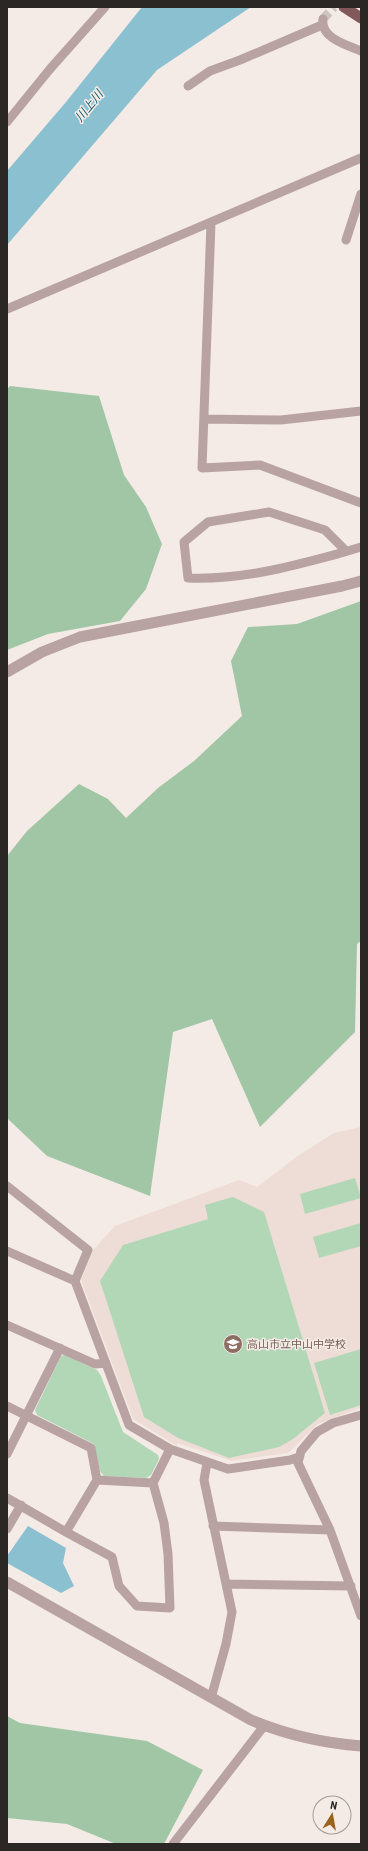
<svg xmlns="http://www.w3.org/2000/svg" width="368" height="1851" font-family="'Roboto Condensed','Noto Sans JP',sans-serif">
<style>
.built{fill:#eeddd6}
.green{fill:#b1d7b7}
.forest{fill:#a1c6a6}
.water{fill:#8ac0cf}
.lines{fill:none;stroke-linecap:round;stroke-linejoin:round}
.minor-tunnel{stroke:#ccc4c0;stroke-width:9;stroke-dasharray:9 4.5;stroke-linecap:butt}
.minor{stroke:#b9a2a2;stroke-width:9}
.tertiary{stroke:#b9a2a2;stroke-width:11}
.trunk{stroke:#82585a;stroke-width:11}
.labels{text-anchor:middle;stroke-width:3;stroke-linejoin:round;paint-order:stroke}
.education-label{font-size:11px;fill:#785e54;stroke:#f4ebe7;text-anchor:start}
.water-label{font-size:12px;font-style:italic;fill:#125b6b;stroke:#f4ebe7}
</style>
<rect width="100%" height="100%" fill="#f4ebe7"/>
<!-- built -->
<path class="built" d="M 361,1127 L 361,1408 L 318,1424 L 288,1453 L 232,1461 L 177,1443 L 177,1446 L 133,1419 L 81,1280 L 93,1250 L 115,1226 L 239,1180 L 257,1187 L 299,1155 L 334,1133 Z"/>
<!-- green -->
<path class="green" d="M 355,1178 L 361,1198 L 305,1214 L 300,1194 Z
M 233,1197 L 264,1212 L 325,1413 L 293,1439 L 279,1447 L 229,1458 L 178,1438 L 144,1417 L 100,1281 L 123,1245 L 208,1219 L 205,1205 Z
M 361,1223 L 361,1246 L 319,1258 L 313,1237 Z
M 361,1349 L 361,1405 L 330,1415 L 314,1363 Z
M 65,1355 L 97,1370 L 101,1376 L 123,1432 L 158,1455 L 159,1459 L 151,1475 L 146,1478 L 104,1476 L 100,1471 L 94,1444 L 37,1415 L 35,1410 L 61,1356 Z"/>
<!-- forest -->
<path class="forest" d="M 10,386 L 99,396 L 124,475 L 146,507 L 162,544 L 146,589 L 120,621 L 48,634 L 7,650 L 7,389 Z
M 361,601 L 361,941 L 357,944 L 355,1032 L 260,1127 L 212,1019 L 173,1032 L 150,1196 L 47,1156 L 7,1118 L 7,856 L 27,831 L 79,784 L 108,799 L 126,818 L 158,788 L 194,761 L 242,716 L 231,661 L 248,627 L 297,624 Z
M 7,1716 L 20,1723 L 147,1741 L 203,1770 L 164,1844 L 116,1844 L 67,1824 L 7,1818 Z"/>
<!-- water -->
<path class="water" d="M 142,7 L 251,7 L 157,70 L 7,245 L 7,171 L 66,102 Z
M 28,1526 L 66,1548 L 63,1563 L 74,1586 L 61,1593 L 7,1563 L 7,1556 Z"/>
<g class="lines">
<!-- minor-tunnel -->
<path class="minor-tunnel" d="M 323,19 L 334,7"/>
<!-- minor -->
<path class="minor" d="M 323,19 C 320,38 347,45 361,51
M 188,86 L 210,71 L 240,60 L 322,25
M 7,122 L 50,69 L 105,7
M 211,223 L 202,468 L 260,465 L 361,503
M 346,240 L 361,194
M 7,309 L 361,158
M 204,419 L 281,420 L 361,411
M 346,551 L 325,530 L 269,512 L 208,522 L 184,542 L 188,578 C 242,580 289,567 341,553 L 361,547
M 7,1186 L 88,1250 L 75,1281 L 129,1425 L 170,1449 L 228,1469 L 290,1460 L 299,1457
M 7,1251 L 75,1281
M 7,1325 L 95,1364 L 106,1363
M 7,1406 L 91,1448 L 97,1480
M 361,1415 L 333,1423 L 317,1432 L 301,1451 L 298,1463 L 330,1530 L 361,1616
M 7,1454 L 60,1348
M 207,1463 L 204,1480 L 232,1612 L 226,1644 L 211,1698
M 7,1498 L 66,1532 L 97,1480 L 153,1483 L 170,1449
M 213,1526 L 330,1530
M 7,1529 L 21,1505
M 66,1532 L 112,1557 L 119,1586 L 137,1606 L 170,1608 L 168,1554 L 164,1523 L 153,1483
M 226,1584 L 351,1586
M 173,1844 L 264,1726"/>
<!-- tertiary -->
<path class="tertiary" d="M 7,672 L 42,652 L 80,637 L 342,586 L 361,581
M 7,1582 L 251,1720 C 287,1735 323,1743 361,1746"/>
<!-- trunk -->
<path class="trunk" d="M 344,7 L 361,18"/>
</g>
<!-- icons -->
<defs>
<symbol id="school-disc" viewBox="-11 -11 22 22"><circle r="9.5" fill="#8d6e63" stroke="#f4ebe7"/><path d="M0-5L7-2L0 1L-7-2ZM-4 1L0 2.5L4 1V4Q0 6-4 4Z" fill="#fff"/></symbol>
</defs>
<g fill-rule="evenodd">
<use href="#school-disc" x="222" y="1333" width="22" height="22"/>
</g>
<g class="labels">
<!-- education labels -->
<g class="education-label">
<text x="247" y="1348">高山市立中山中学校</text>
</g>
<!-- water labels -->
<g class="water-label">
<text transform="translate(89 106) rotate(-51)" y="4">川上川</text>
</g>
</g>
<!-- border -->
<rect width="368" height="1851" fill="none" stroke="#2a2725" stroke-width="16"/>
<!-- north arrow -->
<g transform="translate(332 1815) rotate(11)"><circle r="19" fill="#f4ebe7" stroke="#a39d99"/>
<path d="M0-3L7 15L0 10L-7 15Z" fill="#9a641c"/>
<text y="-6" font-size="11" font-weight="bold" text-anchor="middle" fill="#2a2725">N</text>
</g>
</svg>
